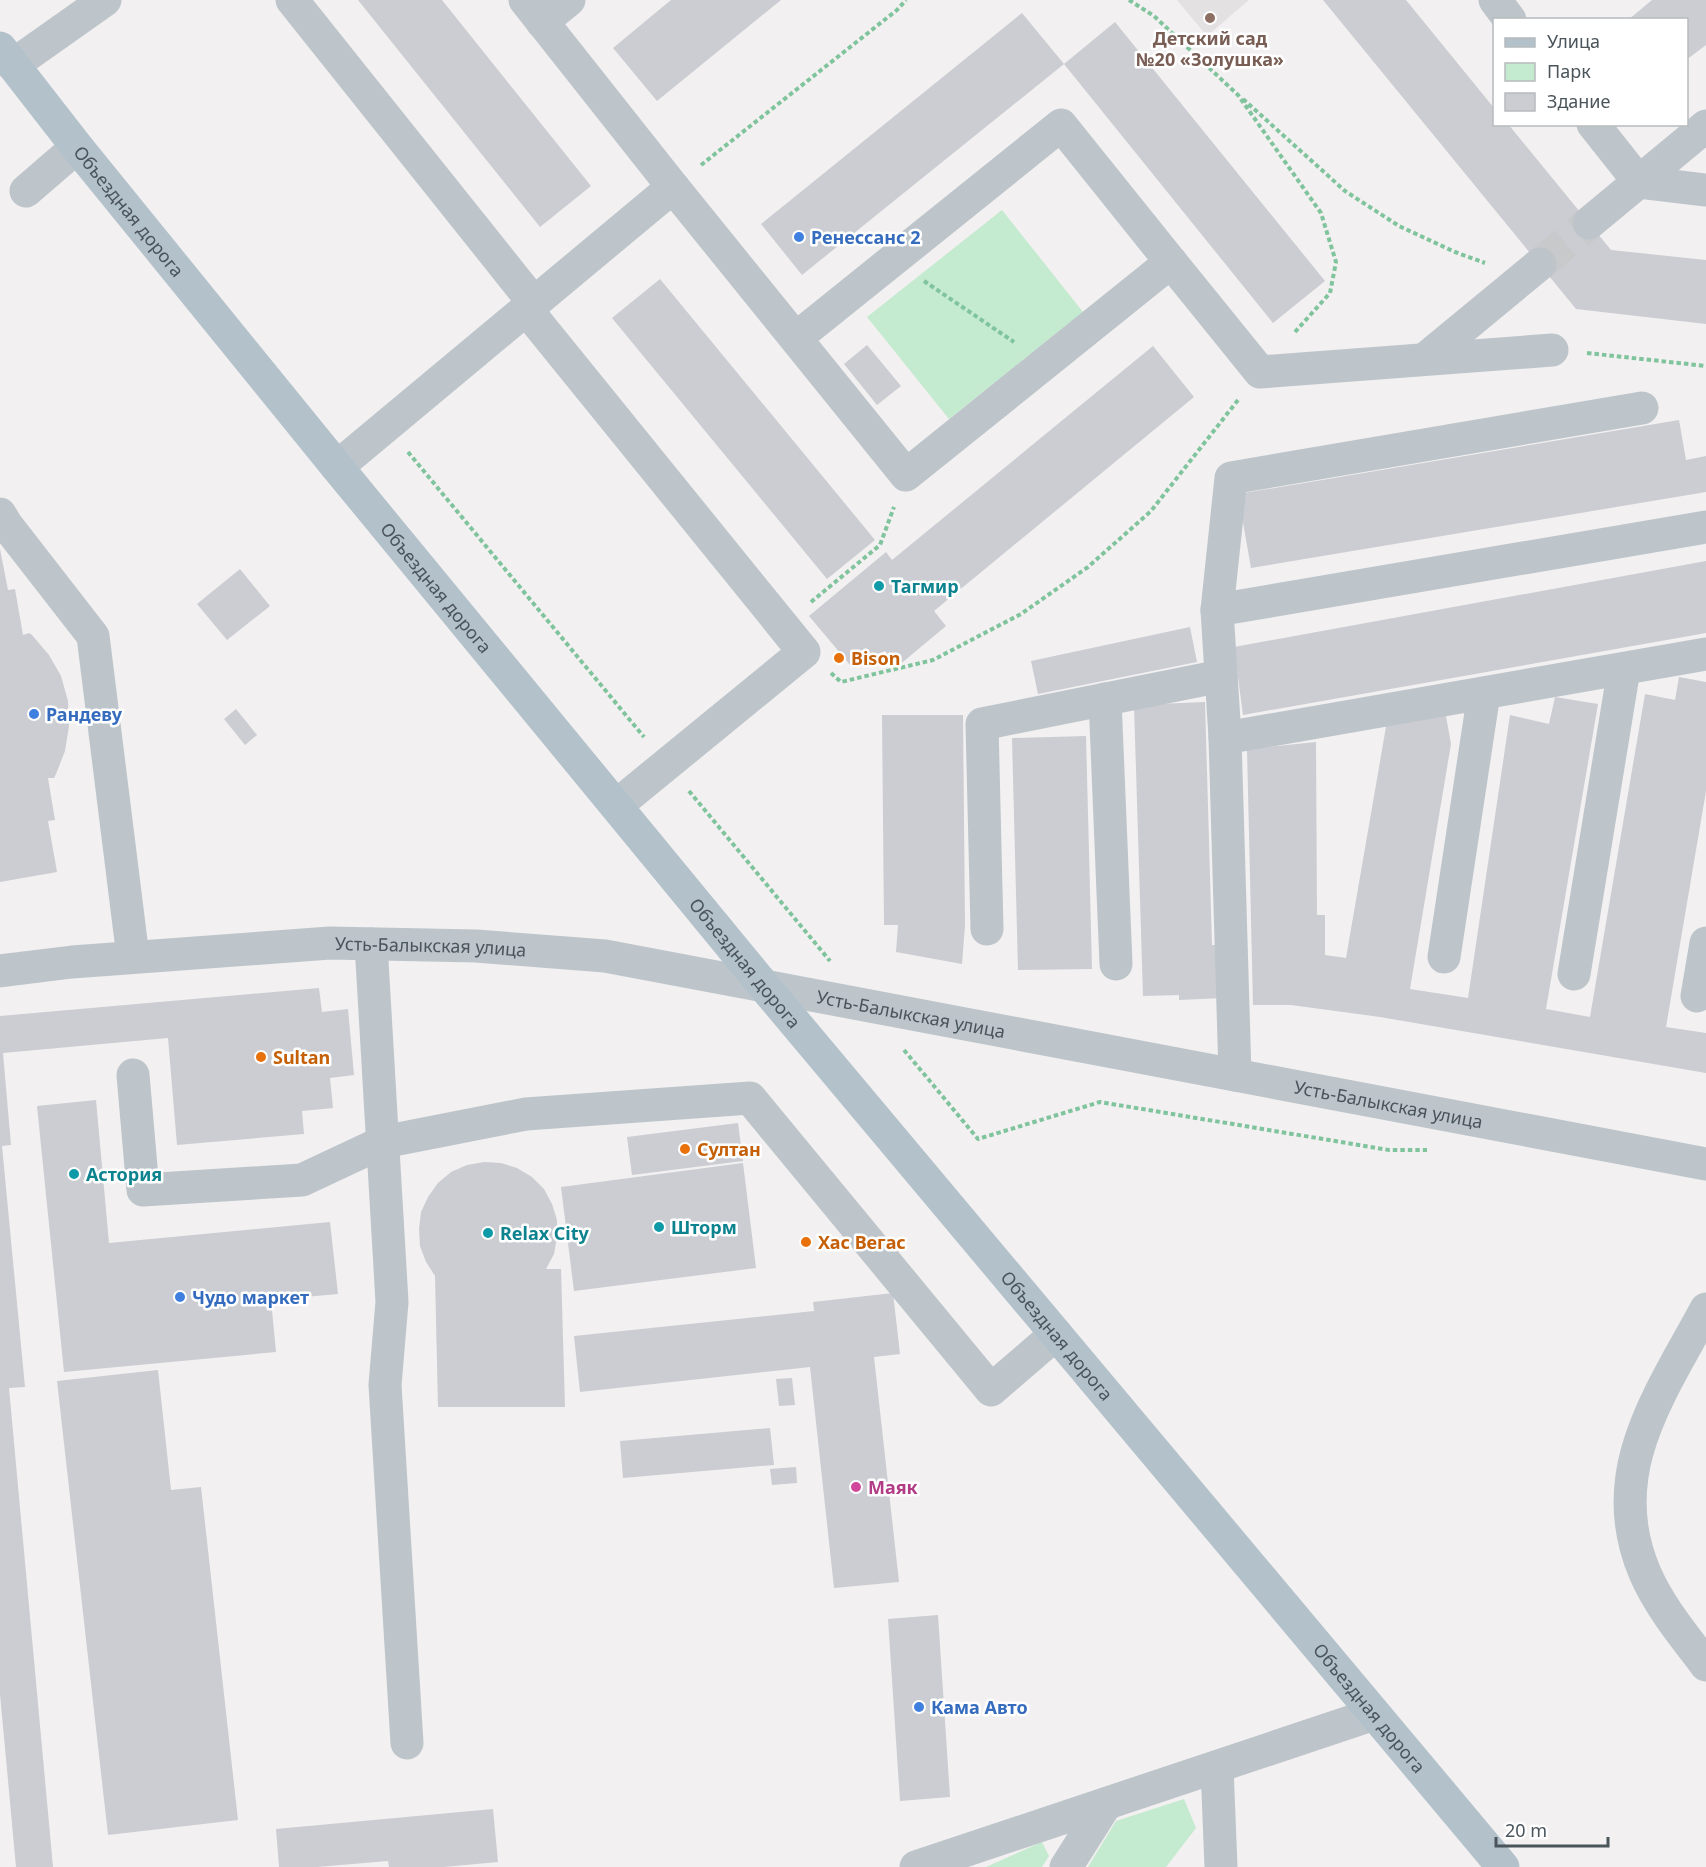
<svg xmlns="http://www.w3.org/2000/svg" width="1706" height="1867" font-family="'Noto Sans',sans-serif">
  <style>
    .education { fill: #e3e1e1 }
    .green { fill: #c4eacf }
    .building { fill: #cbcdd2 }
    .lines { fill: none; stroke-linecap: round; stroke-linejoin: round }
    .minor-tunnel { stroke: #c8c9cb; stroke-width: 33; stroke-dasharray: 33 16; stroke-linecap: butt }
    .path { stroke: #80c49d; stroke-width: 4; stroke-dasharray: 4.5 3; stroke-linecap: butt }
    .minor { stroke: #bdc5cb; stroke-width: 33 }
    .major { stroke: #b3c1cb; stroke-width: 33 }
    .education-dot { fill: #8d6e63; stroke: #fff; stroke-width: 2 }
    .shop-dot { fill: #3f7fe0; stroke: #fff; stroke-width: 2 }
    .culture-dot { fill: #0f9aa8; stroke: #fff; stroke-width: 2 }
    .food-dot { fill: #e8710a; stroke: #fff; stroke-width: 2 }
    .hotel-dot { fill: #d1479c; stroke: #fff; stroke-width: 2 }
    .labels { text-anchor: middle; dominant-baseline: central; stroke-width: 5; stroke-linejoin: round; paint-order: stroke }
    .education-label { font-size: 18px; font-weight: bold; fill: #785e54; stroke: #fff }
    .street-label { font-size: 18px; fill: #4a545b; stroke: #fff }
    .shop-label { font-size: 18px; font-weight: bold; fill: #366cbe; stroke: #fff; text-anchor: start }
    .culture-label { font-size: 18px; font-weight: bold; fill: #0d838f; stroke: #fff; text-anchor: start }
    .food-label { font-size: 18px; font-weight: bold; fill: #c56008; stroke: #fff; text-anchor: start }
    .hotel-label { font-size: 18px; font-weight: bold; fill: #b23c85; stroke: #fff; text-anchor: start }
  </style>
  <rect width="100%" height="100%" fill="#f2f0f0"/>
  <path class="education" d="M1177 0H1249L1207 36Z"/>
  <path class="green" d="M1002 210 1083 312 949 419 867 317Z
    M1184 1799 1196 1828 1166 1867H1088L1116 1821Z
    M1042 1842 1049 1856 1042 1867H986Z"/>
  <path class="building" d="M358 0H442L591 186 540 227Z
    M671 0H781L657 101 613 48Z
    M1323 0H1406L1494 108V124H1508L1611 250 1706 260V324L1576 309Z
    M1652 0H1706V45L1686 60V20H1628Z
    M1022 13 1064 64 802 275 761 224Z
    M1115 22 1325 281 1273 323 1064 64Z
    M660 279 875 540 827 579 612 318Z
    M867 345 901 386 877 405 844 364Z
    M1153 346 1194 397 934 611 946 626 898 666 885 651 851 666 809 616 886 552 892 560Z
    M1679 420 1686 460 1706 456V492L1251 568 1238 494Z
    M0 549 8 590 15 589 23 635 29 633 32 635 49 655 61 676 68 701 69 726 65 751 56 774 54 778H48L55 820 48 821 57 872 0 882Z
    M1706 561V633L1243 715 1234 647Z
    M240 569 270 606 227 640 197 604Z
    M1190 627 1197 662 1038 694 1031 661Z
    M1679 677 1706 682V791L1666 1027 1706 1033V1073L1380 1017 1291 1005H1253L1247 749 1316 742 1317 915H1325V955L1346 958 1387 721 1446 716 1451 744 1410 989 1468 998 1510 715 1549 724 1555 697 1598 704 1546 1009 1590 1017 1645 694 1675 700Z
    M1205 702 1212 945H1222L1223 998 1179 1000V995L1143 996 1134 705Z
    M236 709 257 735 245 745 224 719Z
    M882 715H963L965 925 962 964 896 952 898 925H884Z
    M1086 736 1092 969 1018 970 1012 738Z
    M319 988 322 1012 348 1009 354 1075 330 1078 333 1108 302 1111 304 1134 177 1145 168 1038 3 1053 11 1145 2 1146 25 1387 9 1388 53 1867H16L0 1694V1016Z
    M96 1100 109 1243 330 1222 338 1294 271 1300 276 1352 64 1372 37 1106Z
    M738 1123 743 1161 632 1175 627 1137Z
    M484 1162 501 1163 517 1168 532 1177 544 1189 552 1204 557 1220V1237L554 1254 546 1269H561L565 1407H438L435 1276 426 1262 420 1246 419 1229 421 1212 428 1197 438 1183 451 1172 467 1165Z
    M743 1163 756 1268 574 1291 561 1187Z
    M893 1293 900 1354 874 1357 899 1582 834 1588 810 1367 580 1392 574 1336 814 1311 813 1302Z
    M158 1370 171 1490 201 1487 238 1820 108 1835 57 1381Z
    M792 1378 795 1405 779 1406 776 1379Z
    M770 1428 774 1465 623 1478 620 1441Z
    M796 1467 797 1483 772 1485 770 1469Z
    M938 1615 950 1797 900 1801 888 1619Z
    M493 1809 498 1862 444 1867H389L388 1861 317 1867H279L276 1829Z"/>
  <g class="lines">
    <path class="minor-tunnel" d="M1540 264 1589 223"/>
    <path class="path" d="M1129 0 1154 16 1238 95 1321 213 1336 262 1330 293 1295 332
      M1243 99 1345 191 1399 226 1455 252 1485 263
      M701 165 897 10 906 0
      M924 281 1014 342
      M1587 353 1706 366
      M408 452 644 737
      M811 602 880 545 894 507
      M831 673 841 682 933 660 1021 614 1088 567 1151 511 1238 400
      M689 791 830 961
      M904 1050 978 1139 1100 1102 1389 1150H1427"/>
    <g class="minor">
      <path d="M292 0 534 303"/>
      <path d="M1495 0 1510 20"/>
      <path d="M542 22 569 0"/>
      <path d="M13 65 105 0"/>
      <path d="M1593 124 1639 182 1706 190"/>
      <path d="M673 187 906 475 1171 262 1061 125 796 338"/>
      <path d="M26 191 77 147"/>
      <path d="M1589 223 1706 126"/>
      <path d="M1171 262 1260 372 1552 350"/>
      <path d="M526 309 804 652 617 805"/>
      <path d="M1425 359 1540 264"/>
      <path d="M337 467 673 187 525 0"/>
      <path d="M0 514 6 524 93 636 133 957"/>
      <path d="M1217 610 1231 478 1642 408"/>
      <path d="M1105 699 1116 964"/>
      <path d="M1225 738 1217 610 1706 527"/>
      <path d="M987 929 982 724 1221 676"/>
      <path d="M371 944 392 1302 385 1385 407 1743"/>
      <path d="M1444 957 1484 693"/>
      <path id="s1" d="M0 971 72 962 330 943 476 946 605 956 1706 1164"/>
      <path d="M1574 974 1624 669"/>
      <path d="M1697 996 1706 943"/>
      <path d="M133 1075 143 1190 302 1180 383 1142 526 1114 750 1098 991 1390 1056 1334"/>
      <path d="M1235 1075 1225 738 1706 654"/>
      <path d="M1706 1309C1660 1395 1602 1473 1645 1573 1659 1606 1685 1637 1706 1665"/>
      <path d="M1217 1767 1221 1867"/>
      <path d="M916 1867 1374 1714"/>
      <path d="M1066 1867 1106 1804"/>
    </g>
    <path class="major" id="s2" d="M0 48 77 147 337 467 764 986 1503 1867"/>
  </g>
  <circle class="education-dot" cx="1210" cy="18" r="6"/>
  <g class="shop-dot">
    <circle cx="799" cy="237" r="6"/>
    <circle cx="34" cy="714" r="6"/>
    <circle cx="180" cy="1297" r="6"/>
    <circle cx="919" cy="1707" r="6"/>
  </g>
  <g class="culture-dot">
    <circle cx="879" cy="586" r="6"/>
    <circle cx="74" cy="1174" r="6"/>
    <circle cx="659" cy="1227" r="6"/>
    <circle cx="488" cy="1233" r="6"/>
  </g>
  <g class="food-dot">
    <circle cx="839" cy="658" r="6"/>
    <circle cx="261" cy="1057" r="6"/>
    <circle cx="685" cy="1149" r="6"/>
    <circle cx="806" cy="1242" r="6"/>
  </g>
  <circle class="hotel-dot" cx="856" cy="1487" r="6"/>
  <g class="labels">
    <g class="education-label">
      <text x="1210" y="38">Детский сад<tspan x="1210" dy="21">№20 «Золушка»</tspan></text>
    </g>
    <g class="street-label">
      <text stroke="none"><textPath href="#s2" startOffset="208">Объездная дорога</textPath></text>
      <text stroke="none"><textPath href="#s2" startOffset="694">Объездная дорога</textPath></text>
      <text stroke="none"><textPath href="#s1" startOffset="432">Усть-Балыкская улица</textPath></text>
      <text stroke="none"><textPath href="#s2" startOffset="1180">Объездная дорога</textPath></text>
      <text stroke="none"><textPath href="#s1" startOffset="918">Усть-Балыкская улица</textPath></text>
      <text stroke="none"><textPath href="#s1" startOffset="1404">Усть-Балыкская улица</textPath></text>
      <text stroke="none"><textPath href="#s2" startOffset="1666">Объездная дорога</textPath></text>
      <text stroke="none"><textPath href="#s2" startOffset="2152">Объездная дорога</textPath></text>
    </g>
    <g class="shop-label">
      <text x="811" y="237">Ренессанс 2</text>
      <text x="46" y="714">Рандеву</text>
      <text x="192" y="1297">Чудо маркет</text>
      <text x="931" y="1707">Кама Авто</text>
    </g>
    <g class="culture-label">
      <text x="891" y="586">Тагмир</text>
      <text x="86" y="1174">Астория</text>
      <text x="671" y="1227">Шторм</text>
      <text x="500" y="1233">Relax City</text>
    </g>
    <g class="food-label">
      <text x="851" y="658">Bison</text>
      <text x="273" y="1057">Sultan</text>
      <text x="697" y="1149">Султан</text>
      <text x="818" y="1242">Хас Вегас</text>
    </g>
    <g class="hotel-label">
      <text x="868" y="1487">Маяк</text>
    </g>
  </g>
  <rect x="1493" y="18" width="195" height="108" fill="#ffffff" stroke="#b7bbbd" stroke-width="1.5"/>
  <rect x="1505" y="38" width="30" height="9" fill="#b3c1cb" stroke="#b7bbbd" stroke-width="1.5"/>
  <text x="1547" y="48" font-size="18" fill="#4a545b">Улица</text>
  <rect x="1505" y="63" width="30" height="18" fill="#c4eacf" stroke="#b7bbbd" stroke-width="1.5"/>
  <text x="1547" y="78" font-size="18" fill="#4a545b">Парк</text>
  <rect x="1505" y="93" width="30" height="18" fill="#cbcdd2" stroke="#b7bbbd" stroke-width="1.5"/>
  <text x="1547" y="108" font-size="18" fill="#4a545b">Здание</text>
  <path d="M1496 1837v9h112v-9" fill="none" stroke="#4a545b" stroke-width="3"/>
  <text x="1505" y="1837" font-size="18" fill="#4a545b" stroke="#ffffff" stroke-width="4.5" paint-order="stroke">20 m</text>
</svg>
